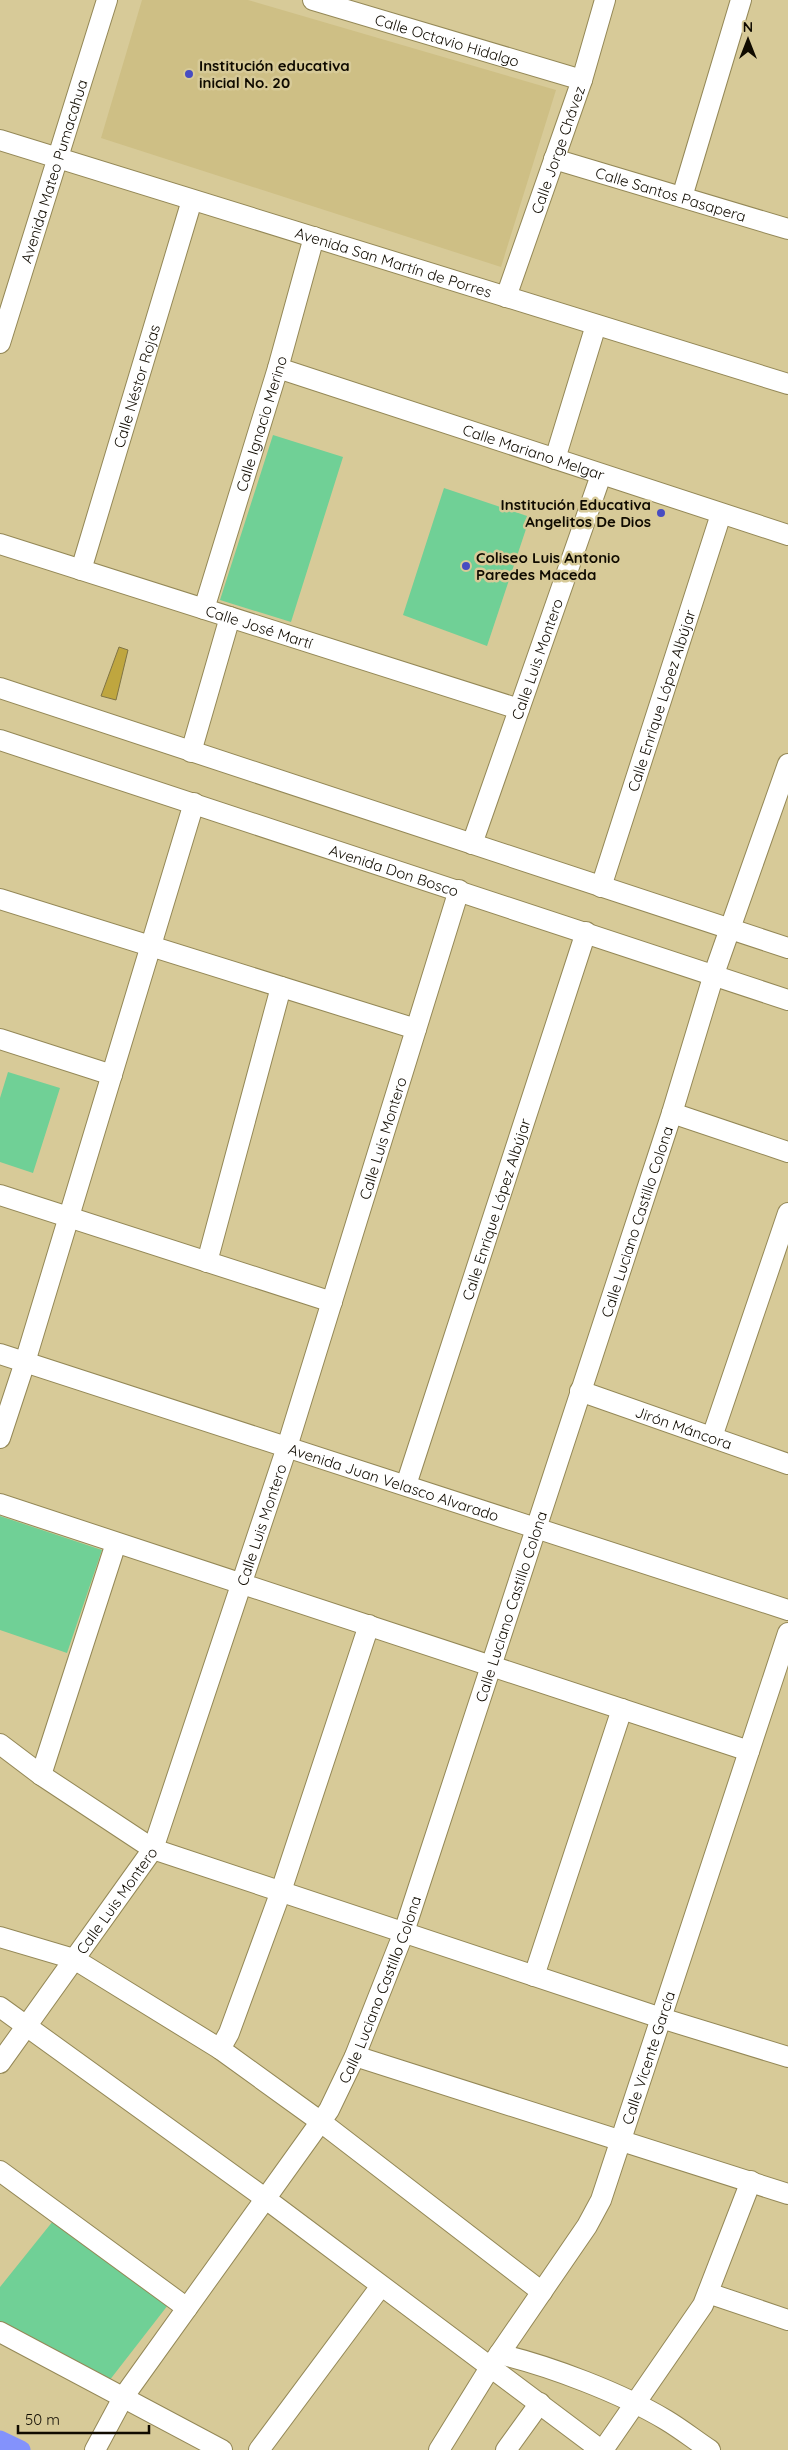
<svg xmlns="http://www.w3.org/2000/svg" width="788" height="2450" font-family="Quicksand,sans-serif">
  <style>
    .built { fill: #cebf85 }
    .green { fill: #70d096 }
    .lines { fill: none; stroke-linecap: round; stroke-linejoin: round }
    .canal { stroke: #8392fc; stroke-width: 19 }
    .building { fill: #bfa63f; stroke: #807444 }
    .minor-casing { stroke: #948857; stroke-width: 22 }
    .minor { stroke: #fff; stroke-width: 20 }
    .poi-dot { fill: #474cc2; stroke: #d7ca98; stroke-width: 2 }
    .labels { text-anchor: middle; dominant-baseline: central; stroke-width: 5; stroke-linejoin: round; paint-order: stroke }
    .street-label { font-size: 15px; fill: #100b00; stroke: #d7ca98 }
    .poi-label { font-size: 15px; font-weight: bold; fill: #100b00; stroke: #d7ca98; text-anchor: start }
  </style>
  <rect width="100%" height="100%" fill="#d7ca98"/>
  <path class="built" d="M142 0H248L556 90 501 267 101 138Z"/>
  <path class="green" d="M273 435 343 457 291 622 220 600Z
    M444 488 530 517 487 646 403 615Z
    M8 1072 60 1088 33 1173 0 1162V1098Z
    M0 1516 102 1550 67 1653 0 1630Z
    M53 2221 168 2305 109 2381 0 2322V2287Z"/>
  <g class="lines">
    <path class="canal" d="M0 2440 21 2450"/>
  </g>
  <path class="building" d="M119 647 128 650 116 700 101 696Z"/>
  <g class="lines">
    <defs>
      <g id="minor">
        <path id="s1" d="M313 0 582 80"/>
        <path id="s2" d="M0 140 788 384"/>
        <path id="s3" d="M554 159 788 229"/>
        <path d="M682 197 741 0"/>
        <path id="s4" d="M506 297 582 80 605 0"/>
        <path id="s5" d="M0 343 107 0"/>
        <path id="s6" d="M278 368 788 535"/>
        <path d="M555 459 596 325"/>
        <path id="s7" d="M0 544 519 709"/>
        <path id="s8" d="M81 570 192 200"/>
        <path id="s9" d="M204 609 278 368 314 237"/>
        <path d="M0 688 788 948"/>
        <path id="s10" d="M0 740 788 1000"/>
        <path d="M191 752 230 617"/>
        <path id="s11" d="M472 844 601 475"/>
        <path id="s12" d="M601 887 721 514"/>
        <path d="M0 899 416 1029"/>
        <path d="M0 1039 112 1075"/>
        <path d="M672 1113 788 1152"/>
        <path d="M0 1195 332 1302"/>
        <path d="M207 1262 281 987"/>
        <path id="s13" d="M0 1354 788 1610"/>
        <path id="s14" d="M580 1391 788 1464"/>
        <path d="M712 1437 788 1213"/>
        <path d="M0 1438 25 1362 194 803"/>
        <path id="s15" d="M406 1485 586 932"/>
        <path d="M0 1504 749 1751"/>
        <path d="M0 1744 41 1775 153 1849 661 2018 788 2057"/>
        <path d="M41 1775 116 1543"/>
        <path d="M0 1937 74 1959 220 2049 321 2122 542 2292"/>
        <path d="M534 1976 622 1709"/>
        <path d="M0 2007 266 2199 601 2450"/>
        <path d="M220 2049 229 2033 281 1891 369 1625"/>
        <path d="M355 2056 788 2194"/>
        <path id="s16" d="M0 2063 153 1849 287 1447 459 890"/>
        <path d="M0 2171 187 2308"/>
        <path d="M708 2293 788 2320"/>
        <path d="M0 2332 222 2450"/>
        <path d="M499 2354C550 2366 621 2393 666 2420 681 2429 695 2440 710 2450"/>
        <path id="s17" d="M95 2450 124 2396 329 2110 355 2056 404 1932 672 1113 714 974 788 764"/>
        <path d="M259 2450 381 2286"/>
        <path id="s18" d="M439 2450 491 2366 587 2226 601 2200 788 1633"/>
        <path d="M506 2450 540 2403"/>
        <path d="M603 2450 703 2305 751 2181"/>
      </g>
    </defs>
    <use href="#minor" class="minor-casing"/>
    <use href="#minor" class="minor"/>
  </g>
  <g class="poi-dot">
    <circle cx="189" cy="74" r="5"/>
    <circle cx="661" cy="513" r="5"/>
    <circle cx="466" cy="566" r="5"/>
  </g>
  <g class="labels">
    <g class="street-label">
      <text stroke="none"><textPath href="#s1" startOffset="140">Calle Octavio Hidalgo</textPath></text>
      <text stroke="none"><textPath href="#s4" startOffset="156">Calle Jorge Chávez</textPath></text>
      <text stroke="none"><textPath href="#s5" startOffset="180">Avenida Mateo Pumacahua</textPath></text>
      <text stroke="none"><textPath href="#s3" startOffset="122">Calle Santos Pasapera</textPath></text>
      <text stroke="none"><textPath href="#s2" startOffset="412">Avenida San Martín de Porres</textPath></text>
      <text stroke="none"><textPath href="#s8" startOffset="192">Calle Néstor Rojas</textPath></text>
      <text stroke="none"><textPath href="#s9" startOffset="194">Calle Ignacio Merino</textPath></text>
      <text stroke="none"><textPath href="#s6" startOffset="269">Calle Mariano Melgar</textPath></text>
      <text stroke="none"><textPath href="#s7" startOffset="272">Calle José Martí</textPath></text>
      <text stroke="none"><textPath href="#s11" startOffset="196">Calle Luis Montero</textPath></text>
      <text stroke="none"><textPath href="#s12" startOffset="196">Calle Enrique López Albújar</textPath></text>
      <text stroke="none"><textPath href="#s10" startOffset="415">Avenida Don Bosco</textPath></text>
      <text stroke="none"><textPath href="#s16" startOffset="1010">Calle Luis Montero</textPath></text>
      <text stroke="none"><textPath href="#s15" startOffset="290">Calle Enrique López Albújar</textPath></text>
      <text stroke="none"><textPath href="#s17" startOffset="1354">Calle Luciano Castillo Colona</textPath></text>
      <text stroke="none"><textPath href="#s14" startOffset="110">Jirón Máncora</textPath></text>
      <text stroke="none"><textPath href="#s13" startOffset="414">Avenida Juan Velasco Alvarado</textPath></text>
      <text stroke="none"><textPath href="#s16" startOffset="605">Calle Luis Montero</textPath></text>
      <text stroke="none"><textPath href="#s17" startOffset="949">Calle Luciano Castillo Colona</textPath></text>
      <text stroke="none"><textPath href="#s16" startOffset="200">Calle Luis Montero</textPath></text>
      <text stroke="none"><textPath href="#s17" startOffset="544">Calle Luciano Castillo Colona</textPath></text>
      <text stroke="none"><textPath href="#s18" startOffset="448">Calle Vicente García</textPath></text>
    </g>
    <g class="poi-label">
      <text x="199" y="65">Institución educativa<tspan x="199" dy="17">inicial No. 20</tspan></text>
      <text x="651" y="504" text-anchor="end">Institución Educativa<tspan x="651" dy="17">Angelitos De Dios</tspan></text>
      <text x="476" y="557">Coliseo Luis Antonio<tspan x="476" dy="17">Paredes Maceda</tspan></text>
    </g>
  </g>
  <g transform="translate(748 40)" stroke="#d7ca98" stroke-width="4" paint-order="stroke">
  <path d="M0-4L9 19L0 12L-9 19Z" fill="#100b00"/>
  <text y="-8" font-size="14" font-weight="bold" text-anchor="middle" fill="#100b00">N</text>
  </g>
  <path d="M18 2425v8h131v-8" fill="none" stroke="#100b00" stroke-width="2.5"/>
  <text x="25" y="2425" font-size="15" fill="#100b00" stroke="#d7ca98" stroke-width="4" paint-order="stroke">50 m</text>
</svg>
